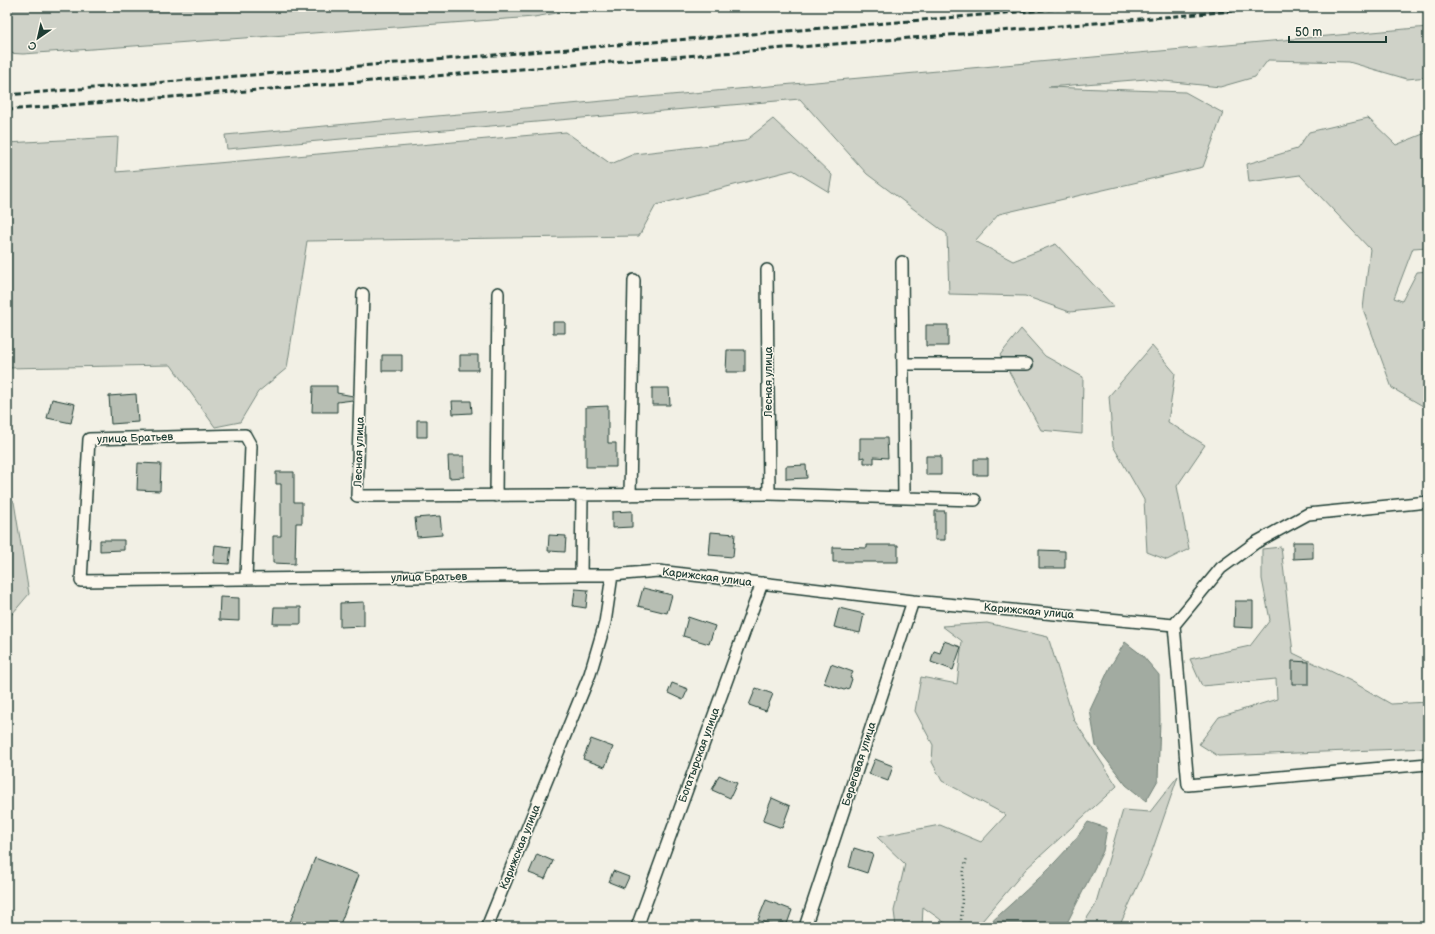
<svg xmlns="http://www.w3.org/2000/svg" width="1435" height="934" font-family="'Balsamiq Sans',sans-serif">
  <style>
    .green { fill: #cfd2c8; stroke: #77887e }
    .water { fill: #a2aba1; stroke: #6e7f75 }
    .building { fill: #b7beb3; stroke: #1f3d34 }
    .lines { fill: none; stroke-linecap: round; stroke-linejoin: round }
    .minor-casing { stroke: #1f3d34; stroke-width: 14 }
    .path { stroke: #1f3d34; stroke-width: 2.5; stroke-dasharray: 1 3; stroke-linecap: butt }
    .minor { stroke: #fbf7ec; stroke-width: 11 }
    .rail { stroke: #1f3d34; stroke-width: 3; stroke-dasharray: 6 3; stroke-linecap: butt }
    .labels { text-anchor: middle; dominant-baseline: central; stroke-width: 3; stroke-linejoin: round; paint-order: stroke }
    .street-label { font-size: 11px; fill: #1f3d34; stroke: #fbf7ec }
  </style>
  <rect width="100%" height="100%" fill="#f2f0e5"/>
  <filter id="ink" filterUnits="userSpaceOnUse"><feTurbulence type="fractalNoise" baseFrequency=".025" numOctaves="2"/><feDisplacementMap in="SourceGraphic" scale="8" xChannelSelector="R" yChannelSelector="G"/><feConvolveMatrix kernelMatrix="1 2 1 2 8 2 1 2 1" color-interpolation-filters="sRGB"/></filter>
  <g filter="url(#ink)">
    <path class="green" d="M7 7H591L534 17 23 54 7 53Z
      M1428 27V77L1407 79 1349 62 1268 60 1255 77 1220 87 1146 79 1048 87 1185 92 1223 113 1203 167 999 214 975 241 1013 261 1056 244 1114 307 1070 312 1025 296 949 294 947 234 867 174 800 99 227 149 225 135Z
      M1368 118 1396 145 1428 132V247L1413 248 1394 298 1402 301 1417 272 1428 271V409L1392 388 1363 309 1370 249 1300 175 1249 182 1247 164 1297 149 1309 132Z
      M773 119 832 175 829 192 793 170 656 205 639 236 307 241 287 368 258 392 240 422 215 427 171 365 7 368V143L118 137 116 172 566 132 611 164 634 154 745 141Z
      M1021 329 1045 356 1083 377 1082 434 1041 430 1000 355Z
      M1152 346 1175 373 1168 422 1205 445 1177 486 1189 549 1167 560 1147 552 1144 500 1113 446 1109 396Z
      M7 498 14 502 29 594 7 620Z
      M1281 547 1293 653 1351 681 1391 704 1428 702V748L1218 756 1199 744 1219 717 1277 699 1276 679 1202 686 1190 659 1250 646 1270 620 1262 579V549Z
      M987 623 1048 637 1074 720 1117 786 1026 869 977 927H951L923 907 922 927H896L894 911 905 864 877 837 940 825 981 842 1006 815 942 781 932 762 933 745 915 711 921 677 957 684 962 641 942 626Z
      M1178 776 1148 863 1119 927H1081L1095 906 1123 810 1150 812Z"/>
    <path class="water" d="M1125 642 1142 655 1159 675 1160 720 1158 780 1146 801 1126 785 1096 746 1090 710 1110 667Z
      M1088 822 1107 828 1103 851 1065 927H986C1021 894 1061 862 1088 822Z"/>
    <path class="building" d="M553 322H565V333H553Z
      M926 325H948V346H926Z
      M727 350H745V372H726Z
      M382 355H402V371H382Z
      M460 355H478V370H460Z
      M313 386H337V393L353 396V400L337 402V412H312Z
      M652 388H669L670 405H652Z
      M136 394 138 422 111 424 109 396Z
      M52 399 75 404 71 423 47 418Z
      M452 401H471L472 413 453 414Z
      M608 406V443H616V467H586V407Z
      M417 420H427V437H417Z
      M860 438H887L888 458 874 457V463H864V457L860 458Z
      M448 456H464V477L449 478Z
      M926 456H941V475H926Z
      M974 459H988V475H974Z
      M138 463 161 464 160 491 137 490Z
      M806 465 807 478 786 479V466Z
      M276 472H294V502H302V523H296L295 564 273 563V536H281V484H276Z
      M632 511V527L612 528V512Z
      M935 511H945V540H935Z
      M440 516 442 535 417 537 415 518Z
      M711 532 735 534 733 557 709 555Z
      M549 535 566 536 565 552 548 551Z
      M100 540H124V550L100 551Z
      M1293 542H1313V558L1293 559Z
      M215 545 231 547 229 564 213 563Z
      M867 545H898V562H833V547L867 548Z
      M1039 550 1065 551V568H1039Z
      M643 588 672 595 667 613 638 606Z
      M575 589 588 590 586 608 573 606Z
      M220 597 239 598V621L219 620Z
      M1235 601H1253V628L1234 627Z
      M364 602V626L340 627V603Z
      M274 607H301V624H273Z
      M839 608 864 614 860 633 834 627Z
      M688 617 715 626 709 644 683 636Z
      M944 641 961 647 953 670 931 662 934 651 940 653Z
      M1292 661 1309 662V684H1292Z
      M831 664 853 672 850 678 852 679 849 688 844 690 824 683Z
      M672 683 688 689 683 700 668 693Z
      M756 688 773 694 766 711 749 705Z
      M591 739 613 747 605 767 583 759Z
      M875 759 893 766 888 781 869 774Z
      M719 775 737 783 730 798 712 790Z
      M772 798 790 806 782 828 763 821Z
      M854 848 873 854 867 873 849 867Z
      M537 854 553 861 545 879 529 873Z
      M315 858 359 875 339 927H288Z
      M613 871 629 877 624 888 609 882Z
      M766 900 792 910 787 924 781 922 779 927H776L758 920Z"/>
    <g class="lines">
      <defs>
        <path id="minor" d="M902 262 904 498
          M767 270 769 494
          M363 294 357 496 769 494 975 500
          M903 364H1027
          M630 495 634 280
          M496 496 498 293
          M1428 502 1308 514 1255 543 1221 568 1174 625 1188 785 1428 764
          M581 575 582 495
          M246 579 251 446 245 435 89 439 81 581 581 575H612
          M487 927 590 674 605 623 612 575 658 571 913 601 1174 625
          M637 927 762 583
          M805 927 913 601"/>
      </defs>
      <use href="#minor" class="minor-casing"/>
      <path class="path" d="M958 927 961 922 963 874 967 858"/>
      <use href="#minor" class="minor"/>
      <path class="rail" d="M7 95 1080 7
        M7 110 1037 28 1279 7"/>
    </g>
  </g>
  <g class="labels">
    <g class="street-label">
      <text transform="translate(768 382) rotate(-90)">Лесная улица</text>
      <text transform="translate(135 438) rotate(-2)">улица Братьев</text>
      <text transform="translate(359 452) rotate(-88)">Лесная улица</text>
      <text transform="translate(429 577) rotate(-1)">улица Братьев</text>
      <text transform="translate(707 577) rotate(7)">Карижская улица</text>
      <text transform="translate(1029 611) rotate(5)">Карижская улица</text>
      <text transform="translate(699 755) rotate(-70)">Богатырская улица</text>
      <text transform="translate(859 764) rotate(-72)">Береговая улица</text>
      <text transform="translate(520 847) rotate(-68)">Карижская улица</text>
    </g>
  </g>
  <rect width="1435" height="934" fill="none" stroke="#fbf7ec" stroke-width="24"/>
  <rect x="12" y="12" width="1411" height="910" fill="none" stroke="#1f3d34" stroke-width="1.5" filter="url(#ink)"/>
  <g transform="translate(38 38) rotate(214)" stroke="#fbf7ec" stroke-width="3" paint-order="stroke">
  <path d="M0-3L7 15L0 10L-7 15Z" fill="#1f3d34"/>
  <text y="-6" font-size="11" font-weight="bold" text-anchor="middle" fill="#1f3d34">С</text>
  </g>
  <path d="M1289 36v6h97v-6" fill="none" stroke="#1f3d34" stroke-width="2"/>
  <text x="1295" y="36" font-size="12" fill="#1f3d34" stroke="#fbf7ec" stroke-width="3" paint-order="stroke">50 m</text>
</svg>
